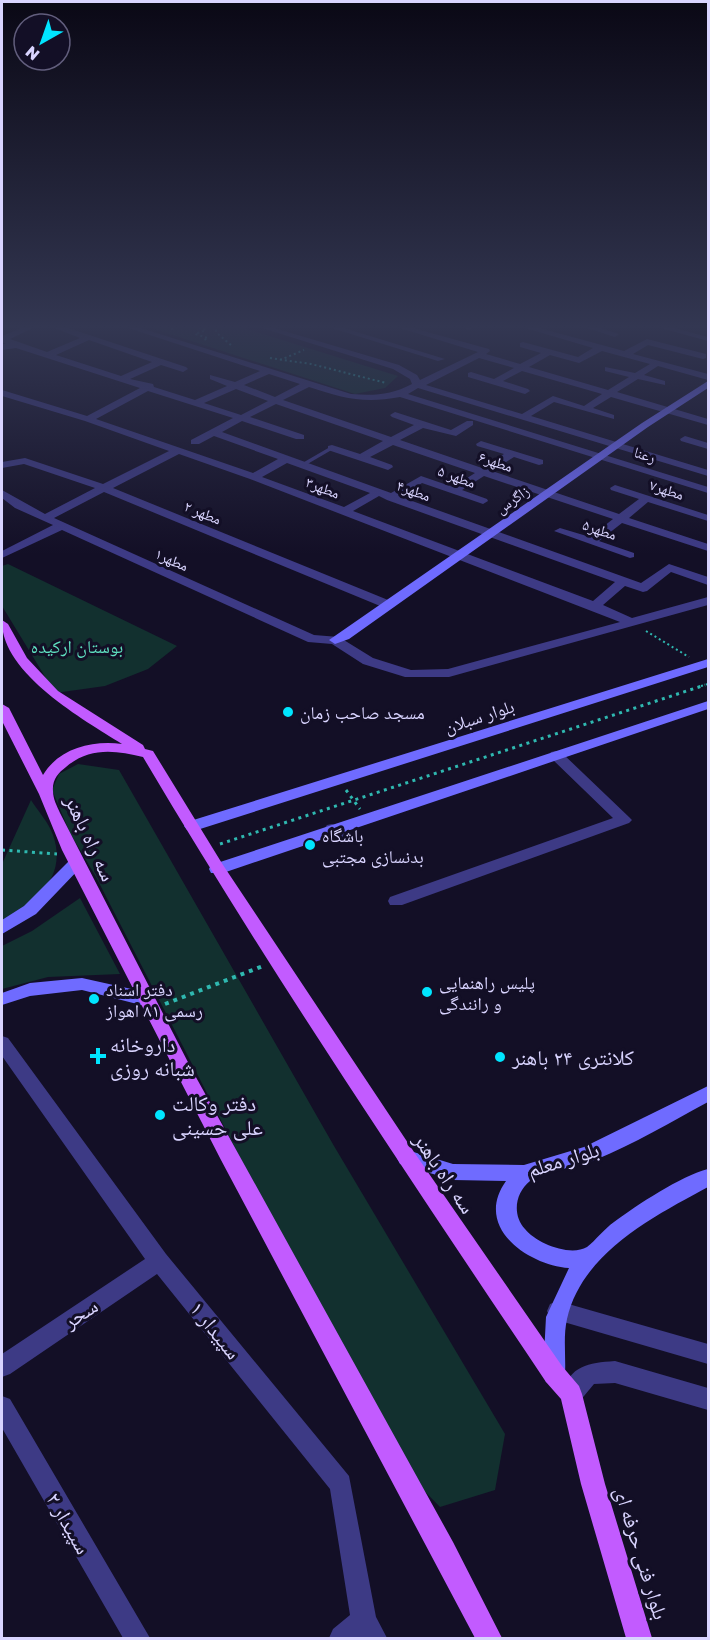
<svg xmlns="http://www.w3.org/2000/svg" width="710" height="1640" font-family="'Golos Text','Noto Naskh Arabic',sans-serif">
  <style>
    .green { fill: #12302f }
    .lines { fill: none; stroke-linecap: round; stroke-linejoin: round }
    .path-far2 { stroke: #2fb8b0; stroke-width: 2; stroke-dasharray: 2 3; stroke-linecap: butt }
    .path-far1 { stroke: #2fb8b0; stroke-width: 3; stroke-dasharray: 3 4.5; stroke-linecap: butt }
    .path { stroke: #2fb8b0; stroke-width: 4; stroke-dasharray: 4 5; stroke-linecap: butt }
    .lane { fill: #3d3a85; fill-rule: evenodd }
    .street { fill: #3d3a85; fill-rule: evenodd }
    .secondary { fill: #6f6bff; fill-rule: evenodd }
    .primary { fill: #c25bff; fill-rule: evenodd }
    .poi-dot { fill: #00e5ff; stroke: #130f26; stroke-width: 2 }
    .labels { text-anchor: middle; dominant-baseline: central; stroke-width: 6; stroke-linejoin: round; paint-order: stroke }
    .far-street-label { font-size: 15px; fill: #d9d4ff; stroke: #130f26 }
    .park-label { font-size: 18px; fill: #5fe0c0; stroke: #130f26 }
    .poi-label { font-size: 18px; fill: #d9d4ff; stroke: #130f26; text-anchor: start }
    .street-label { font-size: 18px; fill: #d9d4ff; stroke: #130f26 }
    .near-street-label { font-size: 21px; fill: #d9d4ff; stroke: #130f26 }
    .near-poi-label { font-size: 21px; fill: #d9d4ff; stroke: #130f26; text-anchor: start }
  </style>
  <rect width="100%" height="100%" fill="#130f26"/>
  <path class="green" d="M142 325H234L398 376 385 388 355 394Z
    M8 564 177 646 148 669 105 686 55 693 2 606V566Z
    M78 764 119 770 334 1146 505 1434 495 1490 440 1507 397 1463 96 877 70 833 52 790 59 774Z
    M31 800C38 811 49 823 53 835 68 878 35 902 2 920V864Z
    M80 898 120 974 48 977 2 989V946L32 931Z"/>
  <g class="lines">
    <path class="path-far2" d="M189 325 206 330 195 334 208 338 204 340
      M214 325 217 333 232 346
      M171 329 183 325
      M270 358 311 364 386 383
      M280 360 304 350
      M646 631 689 657
      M701 686 708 684"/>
    <path class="path-far1" d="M346 790 360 809
      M220 844 705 685
      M2 850 57 854"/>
    <path class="path" d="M165 1004 263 966"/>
    <path class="lane" d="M330 447 335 448 304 466 299 465Z"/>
    <path class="street" d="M29 325H39L10 339 47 352 80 338 47 325H59L186 367 188 369 183 372 161 365 130 379 153 384 154 387 195 400 227 386 210 379V375L235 382 260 371 119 325H131L351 394C374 396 391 395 412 384L410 379 393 369 252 325H264L399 365 417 375 420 380 478 352 390 325H402L489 349 490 351 486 354 520 364 541 353 520 347V343L523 342 578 357 593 348 515 325H528L624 351 647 339 706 354V358L703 359 648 345 633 354 708 374V380L658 366 644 375 665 381V385L638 379 617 392 708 419V425L611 397 593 408 614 415V419L554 402 531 416 708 470V476L418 388 408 394 708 487V493L400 397C363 404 343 398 309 387L283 400 391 437 414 425 392 417 390 415 395 412 451 430 467 421H473V425L456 436 423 428 400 440 482 468 504 454 477 446 476 444 481 441 543 460V464L539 465 514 457 492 471 619 514 639 499 611 490 610 488 615 485 708 515V521L648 502 629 518 708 544V551L622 523 599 541 634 553V557L630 558 554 531 560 528 590 537 613 519 484 476 462 490 487 499 488 501 483 504 422 483 401 497 641 583 669 564 708 577V585L671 572 647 591 643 592 625 586 603 605 632 618 708 597V605L449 677H405L363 664 332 644 308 642 62 530 2 558V551L53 525 15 508 2 498V490L45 514 95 488 24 464 2 468V462L25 458 103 484 169 451 85 421 2 396V390L87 416 140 388 16 348 2 350V344H6L2 342V336ZM89 340 152 362 121 376 56 355ZM602 351 650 364 635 373 605 367V371L629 377 608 390 529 367 550 355 579 363ZM479 358 514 368 494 379 471 372 468 373V377L525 394 530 391 528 389 503 381 522 371 602 394 584 406 553 396 522 414 426 385ZM269 374 300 384 275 397 244 385ZM236 389 268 401 241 415 204 403ZM148 391 233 418 191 440V444H199L214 436 278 459 253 473 96 419ZM276 404 383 441 360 454 332 445 328 446V450L388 470 393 467 392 465 370 457 393 445 475 473 453 487 421 476 391 493 222 432 242 421 296 439H304V435L250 417ZM179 454 250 479 620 622 448 669 411 670 373 658 339 637 314 635 54 518 104 492 385 608H393V602L113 488ZM287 463 370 493 344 507 262 477ZM379 496 387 500 615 582 593 601 353 511Z
      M322 325H334L445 359 438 361Z
      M458 325H470L473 327 469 330Z
      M578 325H591L619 334 615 337Z
      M650 325H663L708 337V341Z
      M685 436 708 443V449L681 441 680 439Z
      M556 751 561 752 629 817 632 820 629 823 402 905H390L388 901 390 897 613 818 551 758 549 755 551 752Z
      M332 824C340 826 344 833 349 840L346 844H336L324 829 327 825Z
      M2 1036 8 1038 166 1254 349 1476 376 1617 387 1638H329L333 1629 350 1615 330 1489 157 1274 10 1374 2 1377V1354L145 1259 2 1056Z
      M558 1301 708 1344V1364L550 1318 547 1311 550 1304Z
      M615 1361 708 1388V1410L615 1383 594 1384 579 1402 571 1405 563 1402 560 1394C572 1365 587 1363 615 1361Z
      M2 1396 10 1399 150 1638H123L2 1428Z"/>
    <path class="secondary" d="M708 381V388L648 427 349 639 335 644 329 640 642 423Z
      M708 659V667L197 830H187L184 826 187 822Z
      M708 701V709L223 873H211L209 869 211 865Z
      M77 857 85 862 82 866 36 914 2 934V920L24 906 72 858Z
      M82 978 145 992 151 994 154 999 151 1004 145 1006 82 990 30 996 2 1005V993L30 983Z
      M708 1086V1102C671 1122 634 1144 595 1160 580 1166 540 1172 530 1181 515 1193 512 1215 525 1229 536 1243 570 1257 587 1247 596 1240 604 1229 614 1222 637 1205 681 1176 708 1169V1187C655 1216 582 1252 567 1319 563 1337 566 1356 565 1374L562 1382 554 1385 546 1382 543 1374 546 1317 569 1268C528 1265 473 1227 506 1181L453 1180 400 1164 397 1158 400 1152 407 1150 453 1164 524 1165 584 1147Z"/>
    <path class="primary" d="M2 620 8 624 27 658 58 691 143 745 145 749 153 751 223 865 414 1152 562 1366 579 1386 582 1394 605 1484 652 1638H626L581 1484 561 1399 546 1382C408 1176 269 970 143 757 115 750 89 747 66 767 58 773 52 780 53 791 53 799 57 806 60 813L192 1070 453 1542 502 1638H475L221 1160 62 850 39 794 2 721V704L9 708 43 775C59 748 93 740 122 744 84 720 0 673 2 620Z"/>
  </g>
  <linearGradient id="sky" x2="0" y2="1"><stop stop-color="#0a0815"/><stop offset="0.59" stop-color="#333752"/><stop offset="1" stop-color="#333752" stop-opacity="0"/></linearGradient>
  <rect width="710" height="554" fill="url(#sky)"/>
  <g class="poi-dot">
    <circle cx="288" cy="712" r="6"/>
    <circle cx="310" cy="845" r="6"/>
    <circle cx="427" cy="992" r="6"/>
    <circle cx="94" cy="999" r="6"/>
    <path d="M95 1047h6v6h6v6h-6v6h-6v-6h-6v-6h6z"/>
    <circle cx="500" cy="1057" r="6"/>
    <circle cx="160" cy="1115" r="6"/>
  </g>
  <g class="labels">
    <g class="far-street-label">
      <text transform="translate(645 454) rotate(18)">رعنا</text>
      <text transform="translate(496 461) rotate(19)">مطهر۶</text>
      <text transform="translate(457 476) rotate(20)">مطهر ۵</text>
      <text transform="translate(323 487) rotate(21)">مطهر۳</text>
      <text transform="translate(667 489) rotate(18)">مطهر۷</text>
      <text transform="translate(414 490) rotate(20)">مطهر۴</text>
      <text transform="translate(512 499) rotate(-35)">زاگرس</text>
      <text transform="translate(203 512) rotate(22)">مطهر ۲</text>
      <text transform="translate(600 529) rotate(19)">مطهر۵</text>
      <text transform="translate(172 559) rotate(24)">مطهر۱</text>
    </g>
    <g class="park-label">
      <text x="77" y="646">بوستان ارکیده</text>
    </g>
    <g class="poi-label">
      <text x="300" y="712">مسجد صاحب زمان</text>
      <text x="322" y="835">باشگاه<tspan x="322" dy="21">بدنسازی مجتبی</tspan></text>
      <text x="439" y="982">پلیس راهنمایی<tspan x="439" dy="21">و رانندگی</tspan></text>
      <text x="106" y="989">دفتر اسناد<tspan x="106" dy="21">رسمی ۸۱ اهواز</tspan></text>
    </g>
    <g class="street-label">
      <text transform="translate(479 716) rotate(-18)">بلوار سبلان</text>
    </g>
    <g class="near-street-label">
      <text transform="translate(91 838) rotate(65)">سه راه باهنر</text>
      <text transform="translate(563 1159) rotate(-17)">بلوار معلم</text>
      <text transform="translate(445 1173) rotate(56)">سه راه باهنر</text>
      <text transform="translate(80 1313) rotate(-33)">سحر</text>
      <text transform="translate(216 1330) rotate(51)">سپیدار ۱</text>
      <text transform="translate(69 1523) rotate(60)">سپیدار ۲</text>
      <text transform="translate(642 1553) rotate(73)">بلوار فنی حرفه ای</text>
    </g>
    <g class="near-poi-label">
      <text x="110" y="1044">داروخانه<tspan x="110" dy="24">شبانه روزی</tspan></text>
      <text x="512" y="1057">کلانتری ۲۴ باهنر</text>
      <text x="172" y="1103">دفتر وکالت<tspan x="172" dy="24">علی حسینی</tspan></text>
    </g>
  </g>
  <rect width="710" height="1640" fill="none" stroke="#d9d4ff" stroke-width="6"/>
  <g transform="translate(42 42) rotate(220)"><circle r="28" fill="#130f26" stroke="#625e7d" stroke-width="1.5"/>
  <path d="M0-4.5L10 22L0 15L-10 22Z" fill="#00e5ff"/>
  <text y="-9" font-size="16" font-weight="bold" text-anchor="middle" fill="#d9d4ff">N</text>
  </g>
</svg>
